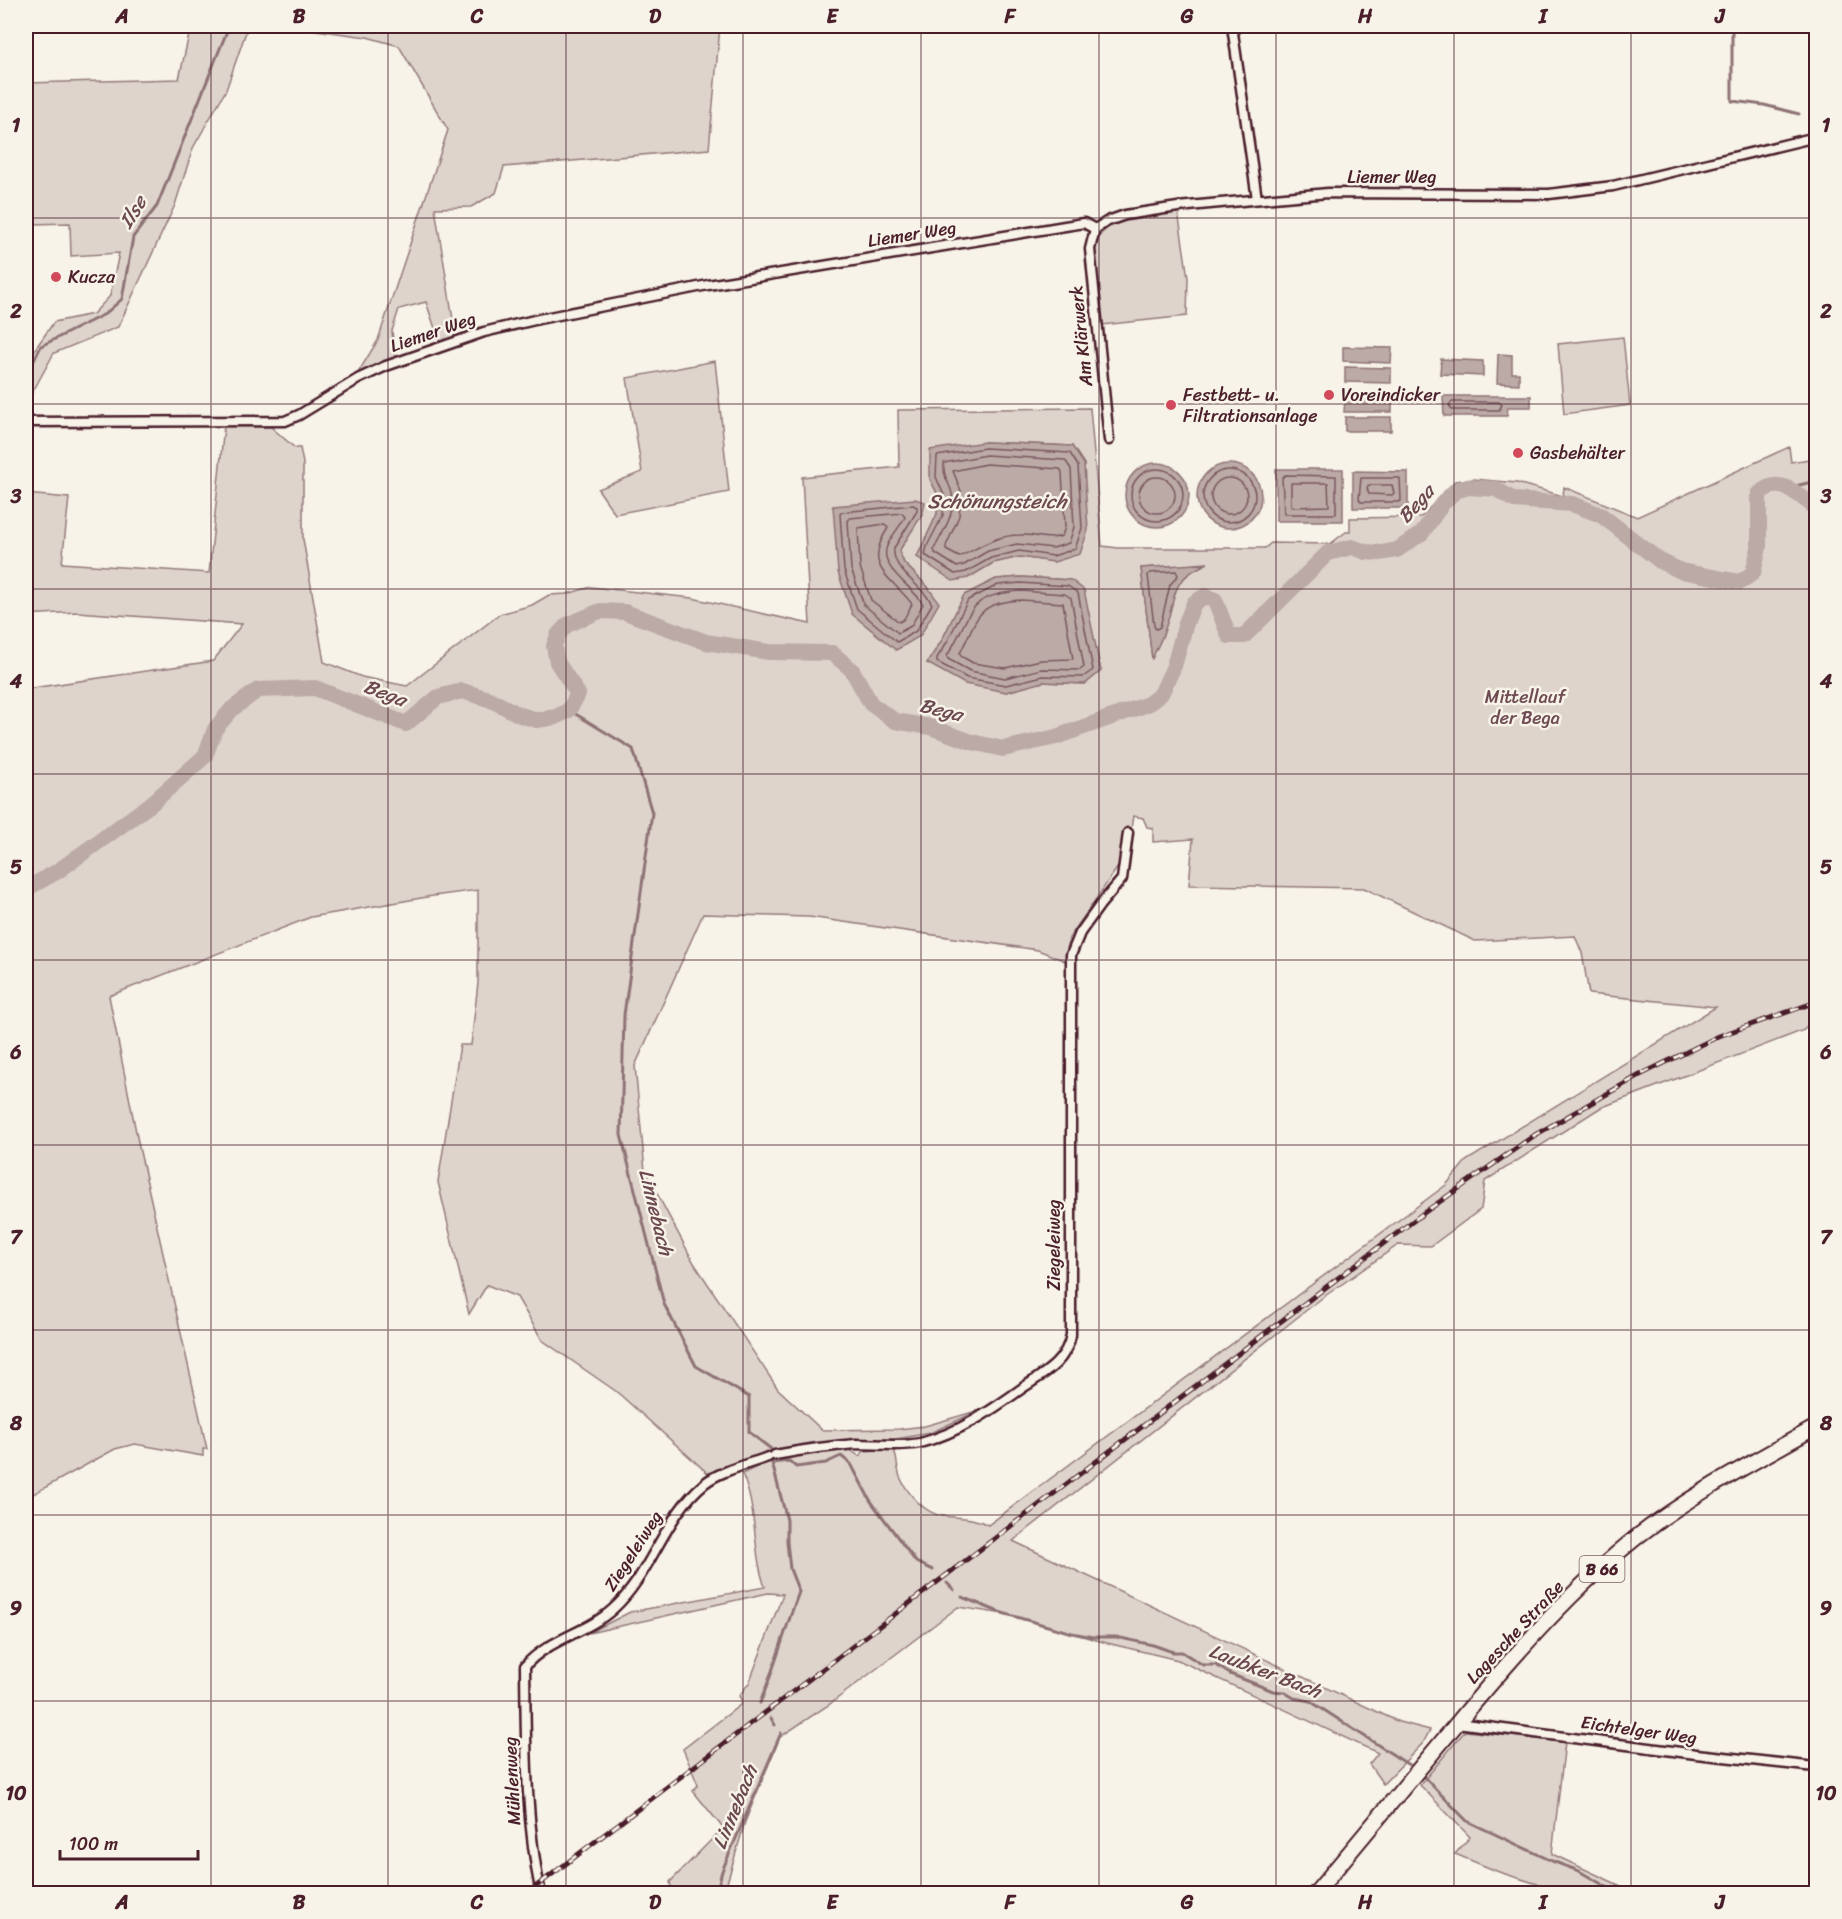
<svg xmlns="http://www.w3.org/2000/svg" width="1842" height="1919" font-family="Sriracha,sans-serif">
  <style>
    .green { fill: #ded4cc; stroke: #947a7c; stroke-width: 1.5; fill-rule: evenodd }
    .water { fill: #bcaaa7; stroke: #8e7275; stroke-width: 1.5 }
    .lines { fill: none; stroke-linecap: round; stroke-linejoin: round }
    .shore { stroke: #78575d; stroke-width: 1.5 }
    .stream { stroke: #8e7275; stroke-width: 3 }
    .river { stroke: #bcaaa7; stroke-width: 16 }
    .minor-casing { stroke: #4a1f2b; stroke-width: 13 }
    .primary-casing { stroke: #4a1f2b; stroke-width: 18 }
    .minor { stroke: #f7f3e8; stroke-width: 8 }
    .primary { stroke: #f7f3e8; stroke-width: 14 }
    .rail-casing { stroke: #4a1f2b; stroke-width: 5 }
    .rail { stroke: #f7f3e8; stroke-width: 3; stroke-dasharray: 9; stroke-linecap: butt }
    .grid { fill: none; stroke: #4a1f2b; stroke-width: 1.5; stroke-opacity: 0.55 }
    .poi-dot { fill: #d1495b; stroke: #f7f3e8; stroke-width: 2 }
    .labels { text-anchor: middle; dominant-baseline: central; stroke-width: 5; stroke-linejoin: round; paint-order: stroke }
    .shield { fill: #f7f3e8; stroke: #7e5f64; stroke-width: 1.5 }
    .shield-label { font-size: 16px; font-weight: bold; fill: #4a1f2b }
    .street-label { font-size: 18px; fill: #4a1f2b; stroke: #f7f3e8 }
    .poi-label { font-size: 18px; fill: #4a1f2b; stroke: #f7f3e8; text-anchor: start }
    .park-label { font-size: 18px; fill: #6f4c53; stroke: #f7f3e8 }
    .water-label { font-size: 20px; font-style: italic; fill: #6c4950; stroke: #f7f3e8 }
    .neatline { fill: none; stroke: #4a1f2b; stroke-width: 2 }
    .grid-label { font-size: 20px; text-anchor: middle; font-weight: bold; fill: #4a1f2b }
  </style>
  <rect width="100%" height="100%" fill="#f7f3e8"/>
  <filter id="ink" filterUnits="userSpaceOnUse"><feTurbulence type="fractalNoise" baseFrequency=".0167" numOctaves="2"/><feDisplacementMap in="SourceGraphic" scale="12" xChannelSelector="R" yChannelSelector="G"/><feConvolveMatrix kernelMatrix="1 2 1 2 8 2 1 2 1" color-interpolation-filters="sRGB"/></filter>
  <g filter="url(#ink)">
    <path class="green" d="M191 26H248L226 90 193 148 175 205 118 327 54 353 26 404V362L54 322 93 314 110 296 119 253 71 256 70 223 33 224 26 150V83L179 79Z
      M286 26H720L709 149 504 167 496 193 471 207 435 208 456 338 440 343 426 302 399 309 392 331 395 359 356 376 378 340 448 130 399 46 367 37Z
      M1178 211 1188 278 1187 316 1102 325 1094 251 1100 235 1111 224Z
      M1623 337 1630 405 1564 414 1558 344Z
      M715 361 729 492 615 514 598 489 642 472 627 378Z
      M1090 408 1102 546 1118 548H1265L1271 543 1330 544 1346 532H1350V518L1421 517 1455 481 1474 479 1517 483 1563 496 1564 487 1637 517 1789 447 1791 462 1816 458V1012L1804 1030 1600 1108 1485 1181 1481 1209 1431 1246 1398 1245 1322 1298 1013 1541 1399 1722 1430 1730 1423 1743 1383 1784 1369 1764 1378 1753 1178 1660 1107 1643 1004 1614 958 1607 830 1704 780 1737 745 1822 724 1893H672L670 1882 723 1828 693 1791 698 1785 683 1749 740 1705 742 1701 739 1696 749 1683 783 1594 768 1593 589 1633 630 1612 765 1587C752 1551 758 1509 742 1474L767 1462 764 1453 711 1476 617 1392 542 1340 517 1297 487 1285 469 1314 438 1182 460 1045H471L478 983V890L433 896 311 917 109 996 139 1147 207 1449H203V1456L135 1444 115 1449 26 1498V689L213 661 242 624 77 612 26 615V494L69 498 62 563 209 573 224 426 271 427 295 448H300L303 463V539L324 662 362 677 407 686 500 614 532 605 549 595 567 594 591 587 692 598 810 624 802 477 899 467 898 410ZM985 442 1072 446 1084 464 1054 562 1020 557 993 563 968 578 917 557 937 514 938 495 930 479ZM833 507 923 513 899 551 904 563 928 587ZM1206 564 1192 570 1176 587 1164 632 1152 658 1141 568ZM1021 577 1070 580 1092 633 1101 671 1085 684 1043 682 1006 692 927 663 942 640 964 595 996 579ZM1133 816 1143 818 1147 827 1153 828V842L1193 839 1189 885 1364 888 1475 941 1575 936 1582 953 1589 994 1716 1007 1466 1161 1446 1185 988 1525C973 1517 960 1518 943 1516 925 1514 907 1493 900 1477 897 1468 897 1458 894 1449L864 1451 859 1456 837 1441 896 1439 930 1433 980 1410 925 1426 899 1429 822 1430 778 1389 694 1263 645 1171 635 1066 703 914 809 917 1038 950 1065 961 1069 938 1120 864 1122 842H1129Z
      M1465 1731 1565 1742 1552 1854 1636 1893H1566L1499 1872 1455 1854 1470 1837 1420 1785Z"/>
    <path class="water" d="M1343 347 1392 348 1391 363 1343 361Z
      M1498 354 1512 355V373H1519V384L1497 383Z
      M1441 359 1483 361V376L1440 374Z
      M1345 367 1391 368V383L1345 382Z
      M1443 396H1531V407H1508L1507 416H1444Z
      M1345 398H1392V412H1344Z
      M1345 417H1391V431H1345Z
      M985 442 1072 446 1084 464 1088 530 1080 554 1054 562 1020 557 993 563 968 578 953 581 917 557 937 514 938 495 930 479V450Z
      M1125 495a32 32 0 1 1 64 0a32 32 0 1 1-64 0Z
      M1197 496a32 32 0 1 1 64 0a32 32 0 1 1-64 0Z
      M1276 469H1343V521H1276Z
      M1353 471 1408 472V508H1353Z
      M915 499 925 502 923 513 899 551 904 563 928 587 939 603 920 636 896 650 852 614 838 572 833 506Z
      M1208 563C1168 581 1178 593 1165 629 1162 639 1156 649 1152 659L1141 568Z
      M1021 577 1071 580 1084 590 1101 671 1085 684 1043 682 1006 692 965 684 927 663 942 640 964 595 996 579Z"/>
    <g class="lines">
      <path class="shore" d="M1452 402H1499L1502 405 1499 410H1452L1449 405Z
        M985 448 1070 453 1078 466 1082 528 1075 549 1053 556 1019 551 991 558 966 572 955 574 925 555 927 546 943 515 944 495 936 477 937 456Z
        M986 455 1065 460 1071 469 1074 527 1069 543 1053 548 1017 544 988 551 964 565 957 567 935 553 934 549C943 532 958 510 951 490 947 479 943 475 944 463Z
        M986 464 1060 469 1062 472 1065 527 1062 536C1047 541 1035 534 1020 535 995 535 979 548 959 557L946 550V546L959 516 961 491 953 471Z
        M1131 495a26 26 0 1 1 52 0a26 26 0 1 1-52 0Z
        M1203 496a26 26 0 1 1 52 0a26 26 0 1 1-52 0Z
        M1285 475 1336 476V514H1284L1282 478Z
        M1139 495a18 18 0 1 1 36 0a18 18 0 1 1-36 0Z
        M1211 496a18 18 0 1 1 36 0a18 18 0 1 1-36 0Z
        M1361 478H1400L1401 501 1399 502H1361L1359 499Z
        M1291 483H1328L1329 506 1291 507Z
        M1369 485H1392L1394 493 1392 495 1369 494 1367 488Z
        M913 505 917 507V511L894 548C891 571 923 585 932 604L916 631 897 642 857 609 844 570 840 514 842 512Z
        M902 513 905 517C900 527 891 536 887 546 878 568 914 587 923 604L911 626 898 633 864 605 851 569 848 521 850 518Z
        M885 524 888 528C862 568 890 575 912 604L904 619 899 622 871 600 860 567 858 528Z
        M1176 571 1178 575 1170 585 1160 627 1156 629 1154 626 1148 575 1150 573Z
        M1020 583 1068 586 1078 593 1093 670 1083 677 1043 676 1006 685 967 678 937 662V658L947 642 968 600 998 585Z
        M1021 591 1065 594 1071 598 1084 667 1080 670 1042 669 1005 678 970 671 948 659 947 656C973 616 963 595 1021 591Z
        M1021 600 1063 603 1073 659 1041 660 1005 668 973 663 961 656 960 653C979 617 975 603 1021 600Z"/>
      <path class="stream" d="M1732 26V101L1764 105 1799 114
        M26 376 41 346 105 314 122 299 133 237 157 206 229 26
        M1787 488 1816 481
        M569 710 633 749 652 813 624 1015 621 1135 664 1304 696 1366 749 1397V1432L771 1449 772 1463 787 1520V1542L790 1569 799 1592C785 1629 775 1667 760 1703
        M772 1463 789 1461 796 1467 826 1463 841 1456 851 1464 870 1500 916 1562 933 1570
        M947 1583 954 1590
        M962 1597 999 1612 1072 1633 1093 1637H1116L1153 1645 1173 1652H1182L1203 1665H1216L1230 1674 1273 1691 1284 1692 1294 1698 1310 1701 1415 1769
        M771 1718 775 1725
        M1420 1773 1467 1821 1552 1861 1579 1871 1619 1894
        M716 1894 722 1871 781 1733"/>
      <path class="river" d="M26 889 58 871 151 804 205 756 215 729 232 709 258 690 315 688 406 724 438 697 462 691 489 699 520 715 537 720 556 717 569 710 578 694 557 662 554 646 558 635 567 625 600 611 625 612 706 642 769 652 832 653 852 670 871 704 895 721 930 727 972 742 1003 749 1056 737 1148 704 1161 694 1174 666 1186 623 1194 603 1205 596 1215 600 1229 636H1244L1328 553 1352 547 1366 552 1381 553 1397 550 1422 533 1442 504 1455 491 1468 487 1496 489 1514 500 1572 504 1601 515 1660 561 1681 571 1740 582 1753 573 1759 548V494C1780 474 1798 495 1816 508"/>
      <defs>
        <path id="minor" d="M1232 26 1257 199
          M1095 229 1108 221 1125 215 1178 207 1328 193 1549 194 1613 186 1816 137
          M1095 229 1090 249 1109 440
          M26 422 285 421 299 415 358 379 386 366 484 332 539 319 708 285 1065 226 1084 223 1095 229
          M775 1455C802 1450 829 1446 856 1444 877 1444 900 1447 920 1443 959 1433 992 1410 1024 1387 1045 1373 1066 1362 1071 1335V955L1080 933 1100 905 1122 879 1128 833
          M1457 1723 1696 1754 1816 1767
          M541 1894C525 1819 526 1742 525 1666 548 1639 587 1633 613 1609 652 1574 663 1517 705 1483 720 1471 749 1464 768 1457"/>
        <path id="primary" d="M1315 1894C1365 1834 1414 1775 1464 1715 1517 1652 1573 1588 1638 1536 1693 1493 1756 1461 1816 1427"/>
      </defs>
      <use href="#minor" class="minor-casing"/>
      <use href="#primary" class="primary-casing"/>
      <use href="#minor" class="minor"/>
      <use href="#primary" class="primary"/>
      <defs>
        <path id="rail" d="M526 1894 1425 1212 1535 1135 1640 1075 1719 1036 1816 1002"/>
      </defs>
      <use href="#rail" class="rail-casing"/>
      <use href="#rail" class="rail"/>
    </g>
  </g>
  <path class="grid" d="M211 26V1894M388 26V1894M566 26V1894M743 26V1894M921 26V1894M1099 26V1894M1276 26V1894M1454 26V1894M1631 26V1894M26 218H1816M26 404H1816M26 589H1816M26 774H1816M26 960H1816M26 1145H1816M26 1330H1816M26 1515H1816M26 1701H1816"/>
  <g class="poi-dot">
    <circle cx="56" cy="277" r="6"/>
    <circle cx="1329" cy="395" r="6"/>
    <circle cx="1171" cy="405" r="6"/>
    <circle cx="1518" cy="453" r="6"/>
  </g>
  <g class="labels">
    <rect class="shield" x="1579.5" y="1556" width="45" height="26" rx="4.5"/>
    <g class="shield-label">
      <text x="1602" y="1569">B 66</text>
    </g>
    <g class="street-label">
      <text x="1392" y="177">Liemer Weg</text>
      <text transform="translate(912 234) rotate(-9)">Liemer Weg</text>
      <text transform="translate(433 332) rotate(-19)">Liemer Weg</text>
      <text transform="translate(1081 336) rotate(-96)">Am Klärwerk</text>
      <text transform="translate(1054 1245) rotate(-90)">Ziegeleiweg</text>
      <text transform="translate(633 1551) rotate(-57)">Ziegeleiweg</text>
      <text transform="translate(1515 1632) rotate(-47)">Lagesche Straße</text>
      <text transform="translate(1639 1730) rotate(8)">Eichtelger Weg</text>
      <text transform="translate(512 1781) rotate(-93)">Mühlenweg</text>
    </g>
    <g class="poi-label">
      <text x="68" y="277">Kucza</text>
      <text x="1183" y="395">Festbett- u.<tspan x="1183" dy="21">Filtrationsanlage</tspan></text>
      <text x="1341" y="395">Voreindicker</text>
      <text x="1530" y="453">Gasbehälter</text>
    </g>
    <g class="park-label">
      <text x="1525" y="697">Mittellauf<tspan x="1525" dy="21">der Bega</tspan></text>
    </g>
    <g class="water-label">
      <text transform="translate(133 212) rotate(-58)">Ilse</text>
      <text x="997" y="501">Schönungsteich</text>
      <text transform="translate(1416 504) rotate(-48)">Bega</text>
      <text transform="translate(385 693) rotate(21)">Bega</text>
      <text transform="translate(941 710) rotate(14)">Bega</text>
      <text transform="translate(656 1212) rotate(76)">Linnebach</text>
      <text transform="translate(1265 1671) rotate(21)">Laubker Bach</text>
      <text transform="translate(735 1807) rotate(-68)">Linnebach</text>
    </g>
  </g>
  <rect width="1842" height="1919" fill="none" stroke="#f7f3e8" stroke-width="66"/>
  <path d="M60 1850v9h138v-9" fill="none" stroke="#4a1f2b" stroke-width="3"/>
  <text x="69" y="1850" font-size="18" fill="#4a1f2b" stroke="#f7f3e8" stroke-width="4.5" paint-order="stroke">100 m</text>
  <rect x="33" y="33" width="1776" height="1853" class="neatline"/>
  <g class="grid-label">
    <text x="122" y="23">A</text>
    <text x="299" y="23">B</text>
    <text x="477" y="23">C</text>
    <text x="655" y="23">D</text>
    <text x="832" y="23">E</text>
    <text x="1010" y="23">F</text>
    <text x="1187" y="23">G</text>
    <text x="1365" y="23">H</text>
    <text x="1543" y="23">I</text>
    <text x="1720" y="23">J</text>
    <text x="16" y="132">1</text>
    <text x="1826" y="132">1</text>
    <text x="16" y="318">2</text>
    <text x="1826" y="318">2</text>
    <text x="16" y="503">3</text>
    <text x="1826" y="503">3</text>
    <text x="16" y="688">4</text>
    <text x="1826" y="688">4</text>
    <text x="16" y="874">5</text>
    <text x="1826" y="874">5</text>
    <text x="16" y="1059">6</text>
    <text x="1826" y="1059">6</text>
    <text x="16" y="1244">7</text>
    <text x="1826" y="1244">7</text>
    <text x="16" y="1430">8</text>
    <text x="1826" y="1430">8</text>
    <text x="16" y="1615">9</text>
    <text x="1826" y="1615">9</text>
    <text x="16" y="1800">10</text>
    <text x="1826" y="1800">10</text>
    <text x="122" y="1909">A</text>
    <text x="299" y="1909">B</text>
    <text x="477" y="1909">C</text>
    <text x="655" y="1909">D</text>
    <text x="832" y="1909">E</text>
    <text x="1010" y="1909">F</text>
    <text x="1187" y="1909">G</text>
    <text x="1365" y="1909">H</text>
    <text x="1543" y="1909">I</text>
    <text x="1720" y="1909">J</text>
  </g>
</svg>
